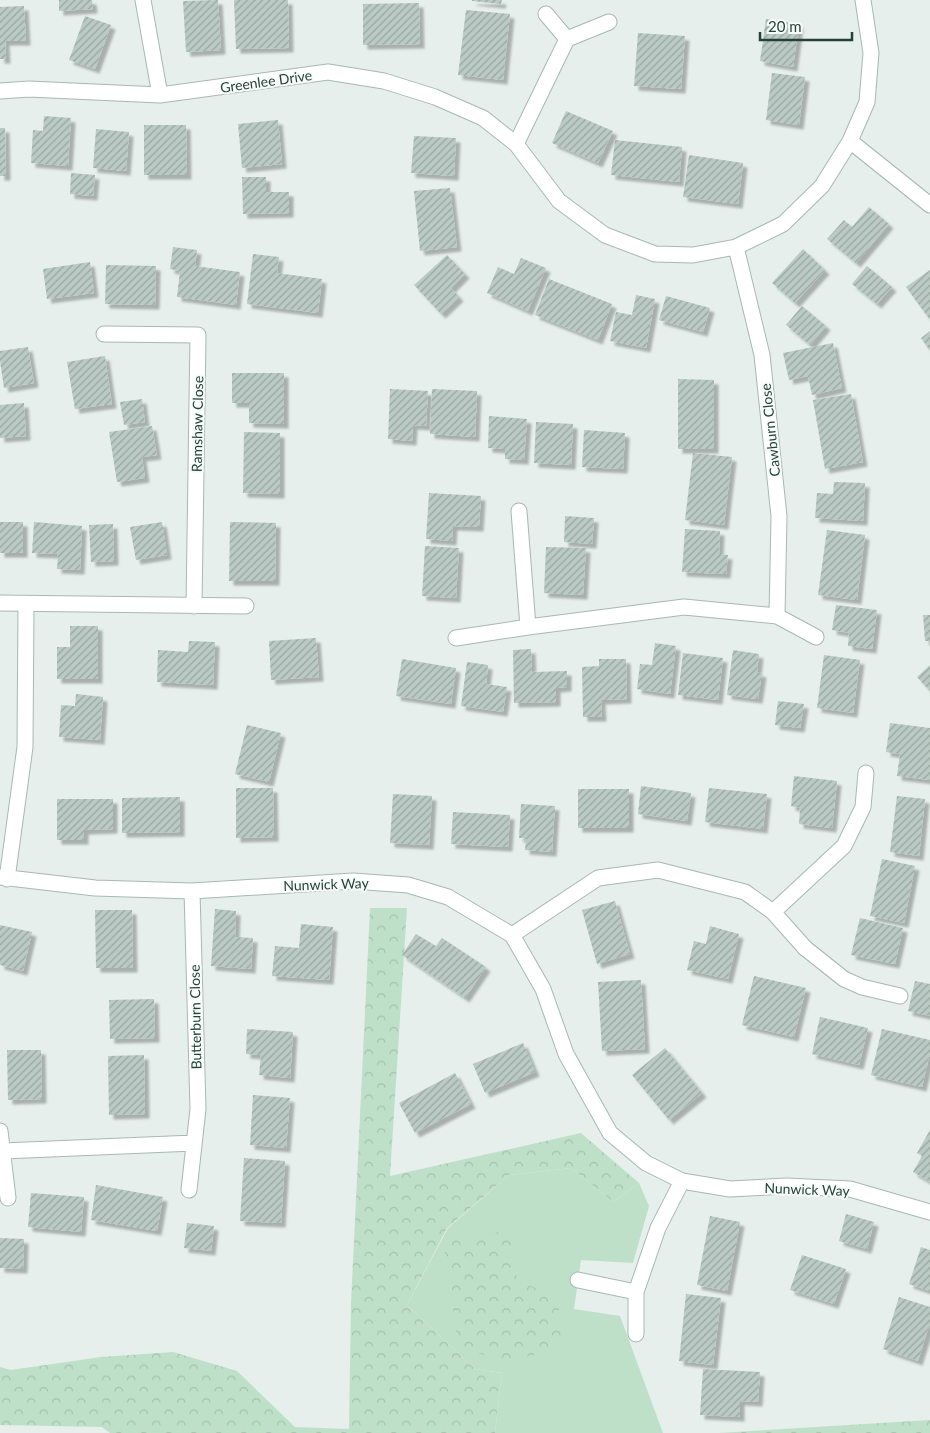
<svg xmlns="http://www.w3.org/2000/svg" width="930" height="1433" font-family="Lato,sans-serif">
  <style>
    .grass { fill: #bfe0c8 }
    .forest { fill: url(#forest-crowns) }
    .building { fill: url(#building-hatch); filter: url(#shadow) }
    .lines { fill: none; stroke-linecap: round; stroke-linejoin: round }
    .lane-casing { stroke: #a8b8b2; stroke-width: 17 }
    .street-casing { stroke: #a8b8b2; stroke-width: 17 }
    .lane { stroke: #fff; stroke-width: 15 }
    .street { stroke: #fff; stroke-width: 15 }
    .labels { text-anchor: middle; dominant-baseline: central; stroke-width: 4; stroke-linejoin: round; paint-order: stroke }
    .street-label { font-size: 14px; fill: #24423a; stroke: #f7fbf9 }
  </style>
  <defs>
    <pattern id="forest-crowns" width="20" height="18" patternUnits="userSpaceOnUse" patternTransform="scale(1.25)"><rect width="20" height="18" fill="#bfe0c8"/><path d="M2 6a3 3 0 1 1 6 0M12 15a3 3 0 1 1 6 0" fill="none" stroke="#a4c1ad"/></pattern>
    <pattern id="building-hatch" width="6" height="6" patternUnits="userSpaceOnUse" patternTransform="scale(1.25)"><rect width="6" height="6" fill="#bbcac4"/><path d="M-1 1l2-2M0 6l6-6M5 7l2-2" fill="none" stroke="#98a6a0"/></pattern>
    <filter id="shadow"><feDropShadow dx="4.5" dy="4.5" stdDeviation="1" flood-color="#0004"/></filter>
  </defs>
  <rect width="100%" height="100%" fill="#e6efeb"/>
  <path class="grass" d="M571 1168 613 1202 639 1183 649 1206 633 1263 581 1260 574 1309 620 1316 663 1433H495L502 1373 475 1369 407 1305 448 1228 509 1175Z"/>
  <path class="forest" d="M370 908H407L390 1176 581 1133 639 1183 613 1202 571 1168 509 1175 447 1228 407 1305 475 1369 502 1373 495 1433H110L102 1427 0 1425V1367L11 1370 101 1357 173 1352 237 1371 295 1427 349 1429 351 1303Z
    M510 1230 517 1279 558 1299 562 1350 506 1360 459 1349 443 1242Z
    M930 1420V1433H719Z"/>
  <path class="building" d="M59 0H92L93 9 59 11Z
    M218 0 221 50 186 52 183 1Z
    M234 0H288L289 48 236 49Z
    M472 0H502L501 4 472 1Z
    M419 3 420 44 363 45V4Z
    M24 6 26 41H5L6 59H0V7Z
    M466 10 510 14 503 80 458 75Z
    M85 16 111 25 95 69 69 60Z
    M766 19 799 24 793 67 760 61Z
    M638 33 685 36 681 89 634 86Z
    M772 73 805 77 799 125 766 120Z
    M566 111 613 131 598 163 552 143Z
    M44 116 71 118 68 166 31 163 33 130 43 131Z
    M278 120 282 164 242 168 238 124Z
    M144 125H186L187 175H144Z
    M0 128H5L6 176H0Z
    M96 129 129 132 126 171 93 168Z
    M414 136 456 138 454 176 411 173Z
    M615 140 682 147 679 182 611 175Z
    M689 155 743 163 738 204 683 197Z
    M71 173 95 175 93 196 70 194Z
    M242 177H266V192H289V213L243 214Z
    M450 188 457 247 420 251 414 191Z
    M869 207 889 224 856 263 827 239 844 220 852 227Z
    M173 247 197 250 195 266 240 272 236 305 177 297 180 271 170 269Z
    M803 249 825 270 795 303 772 283Z
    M253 254 279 257 277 273 322 279 318 313 247 304Z
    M447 255 465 274 451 288 459 297 441 314 414 285Z
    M521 258 546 268 528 311 487 293 498 267 514 274Z
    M90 262 94 293 47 299 43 269Z
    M106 265 156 266 155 305 105 304Z
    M867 266 892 287 877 304 852 284Z
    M930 270V320L906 287Z
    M549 279 612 304 598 340 535 315Z
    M636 295 655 299 646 348 610 341 616 312 632 315Z
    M666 296 710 308 703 332 659 320Z
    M802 306 826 326 810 345 786 325Z
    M930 331V351L921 338Z
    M833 343 842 388 812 395 808 376 789 380 783 353Z
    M28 347 34 383 4 388 0 361V351Z
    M105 356 112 404 75 409 67 362Z
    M232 373H284V424L249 423V403H232Z
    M678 379 714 380V449H678Z
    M390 389 428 391 426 426 413 425 412 441 388 439Z
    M432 389 477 391 475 437 430 434Z
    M851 394 863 462 825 469 813 400Z
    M142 399 145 422 124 425 120 402Z
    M24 403 26 436 0 438V405Z
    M489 416 527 419 524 460 505 459V449L488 448Z
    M536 422 573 424 571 465 534 463Z
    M152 426 157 455 142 457 145 478 117 482 109 432Z
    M584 430 625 433 623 469 582 467Z
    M244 432 280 433V494L243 493Z
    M693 453 732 457 724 525 685 520Z
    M834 482 865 483 863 521 815 518 817 493 833 494Z
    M429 493 481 496 479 527 453 526 452 541 426 539Z
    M565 516 594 518 592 544 564 542Z
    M0 522H23V553H0Z
    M34 522 82 526 80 570 57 569 58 554 32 553Z
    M162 522 167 555 136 560 130 527Z
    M230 522 276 523 275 581H229Z
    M113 524 114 561 91 562 89 525Z
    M685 529 720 531 719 554 728 555 726 574 682 572Z
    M827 530 865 535 857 600 818 595Z
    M425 546 459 548 456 598 422 596Z
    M546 547 586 548 583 595 544 593Z
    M836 605 877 610 872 649 848 646 849 633 832 630Z
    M923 615H930V641H925Z
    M70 626H98V679H57V647H70Z
    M316 638 319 677 271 680 269 641Z
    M189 641 215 642 213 685 157 682 158 650 188 652Z
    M655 643 676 646 670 694 637 689 640 664 652 665Z
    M531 649 532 672 567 671V687L556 688V702L514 703 513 650Z
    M733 650 759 654 757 672 762 673 758 699 727 695Z
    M683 653 723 658 718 700 678 695Z
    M824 655 860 660 853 713 817 708Z
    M402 659 456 668 451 704 396 696Z
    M599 659H626L627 699 601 700 602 717H583L582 667 599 666Z
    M467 662 488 665 486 684 507 687 503 712 461 706Z
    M930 665V691L917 677Z
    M76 694 103 697 100 740 59 737 61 705 75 706Z
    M778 701 804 704 800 728 775 725Z
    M890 723 930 728V780L897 776 900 754 886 752Z
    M247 725 281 733 269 782 235 774Z
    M794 776 837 781 832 828 799 824 800 808 791 806Z
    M641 786 691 793 687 821 638 814Z
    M236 788H273L274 837 236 838Z
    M709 788 767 794 763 829 705 822Z
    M578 789H629V828H578Z
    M393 794 432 796 429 845 390 843Z
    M897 796 925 799 919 856 890 852Z
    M180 797V832L122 833V798Z
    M57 799H113V829L84 830V840H57Z
    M521 804 555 806 552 852 525 850 526 838H519Z
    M453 812 510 815 508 847 451 844Z
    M882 859 915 866 904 923 870 916Z
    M615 901 630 954 597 964 582 910Z
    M215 909 236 911 235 937 253 938 251 969 211 966Z
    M95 910H132L133 968H96Z
    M860 918 903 928 895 964 851 955Z
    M301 924 333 927 329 980 272 976 275 946 299 948Z
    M0 925 32 932 23 971 0 965Z
    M710 926 739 934 728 979 687 970 694 941 706 944Z
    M416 934 436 946 442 938 486 967 465 998 402 955Z
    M754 976 806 988 794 1037 742 1025Z
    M641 980 645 1049 602 1051 598 982Z
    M915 981 930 984V1016L908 1011Z
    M154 999 155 1038 110 1039 109 1000Z
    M820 1017 868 1028 859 1065 812 1054Z
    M247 1029 293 1032 290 1078 259 1075 261 1055 246 1054Z
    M882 1029 930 1040V1053L922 1087 871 1075Z
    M523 1043 535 1072 485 1093 473 1064Z
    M665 1048 702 1093 669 1120 632 1075Z
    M7 1050H41L42 1099 8 1100Z
    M144 1055 145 1114 109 1115 108 1056Z
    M455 1073 471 1104 415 1133 399 1103Z
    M253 1095 290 1098 286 1148 250 1145Z
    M930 1130V1182L913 1172 922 1156 917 1153Z
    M244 1158 285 1161 281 1223 240 1221Z
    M96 1185 163 1197 157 1231 91 1220Z
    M31 1193 84 1197 81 1232 28 1227Z
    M846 1214 874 1222 867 1249 839 1241Z
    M710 1216 740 1222 727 1291 697 1285Z
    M187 1223 214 1226 211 1251 184 1248Z
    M0 1238 24 1239 23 1269 0 1268Z
    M921 1247 930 1250V1291L909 1284Z
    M802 1255 846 1269 834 1304 790 1290Z
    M686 1294 721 1298 713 1365 679 1361Z
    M899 1297 930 1307V1323L918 1361 883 1349Z
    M703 1369 760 1372 758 1402 740 1401V1417L700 1415Z"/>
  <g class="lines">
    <defs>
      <path id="lane" d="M805 948 844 979 862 987 900 996"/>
      <path id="street" d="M143 0 160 95
        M546 14 567 39 609 22
        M0 91 29 89 160 95 328 72 384 81 435 97 483 118 516 144 559 201 605 235 655 254 693 255 736 247 783 224 822 186 850 141 867 102 871 53 863 0
        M850 141 930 205
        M516 144 567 39
        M736 247 762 355 779 516 777 616
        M104 334 198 335 194 606
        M519 511 528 627
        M0 603 246 606
        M456 638 528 627 684 607 777 616 816 637
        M0 877 95 888 192 891 353 881 408 885 448 897 512 935 543 989 566 1054 610 1133 646 1163 682 1181 730 1189 787 1186 850 1189 930 1212
        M7 879 25 747 26 604
        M773 912 844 846 863 807 866 773
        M512 935 598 878 658 870 745 892 773 912 805 948
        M0 1131 8 1198
        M3 1151 194 1143
        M189 1190 198 1109 192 891
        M578 1280 636 1292
        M636 1334V1292L658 1228 682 1181"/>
    </defs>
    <use href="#lane" class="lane-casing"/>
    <use href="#street" class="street-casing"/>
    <use href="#lane" class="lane"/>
    <use href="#street" class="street"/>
  </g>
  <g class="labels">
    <g class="street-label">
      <text transform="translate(266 81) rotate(-8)">Greenlee Drive</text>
      <text transform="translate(197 424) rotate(-89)">Ramshaw Close</text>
      <text transform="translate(770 430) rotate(-96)">Cawburn Close</text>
      <text transform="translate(326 884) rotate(-2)">Nunwick Way</text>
      <text transform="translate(195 1017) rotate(-91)">Butterburn Close</text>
      <text transform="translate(807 1189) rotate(2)">Nunwick Way</text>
    </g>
  </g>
  <path d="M760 32v8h92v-8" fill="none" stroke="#24423a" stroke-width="2.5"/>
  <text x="768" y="32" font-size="15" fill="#24423a" stroke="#f7fbf9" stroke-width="4" paint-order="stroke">20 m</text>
</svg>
